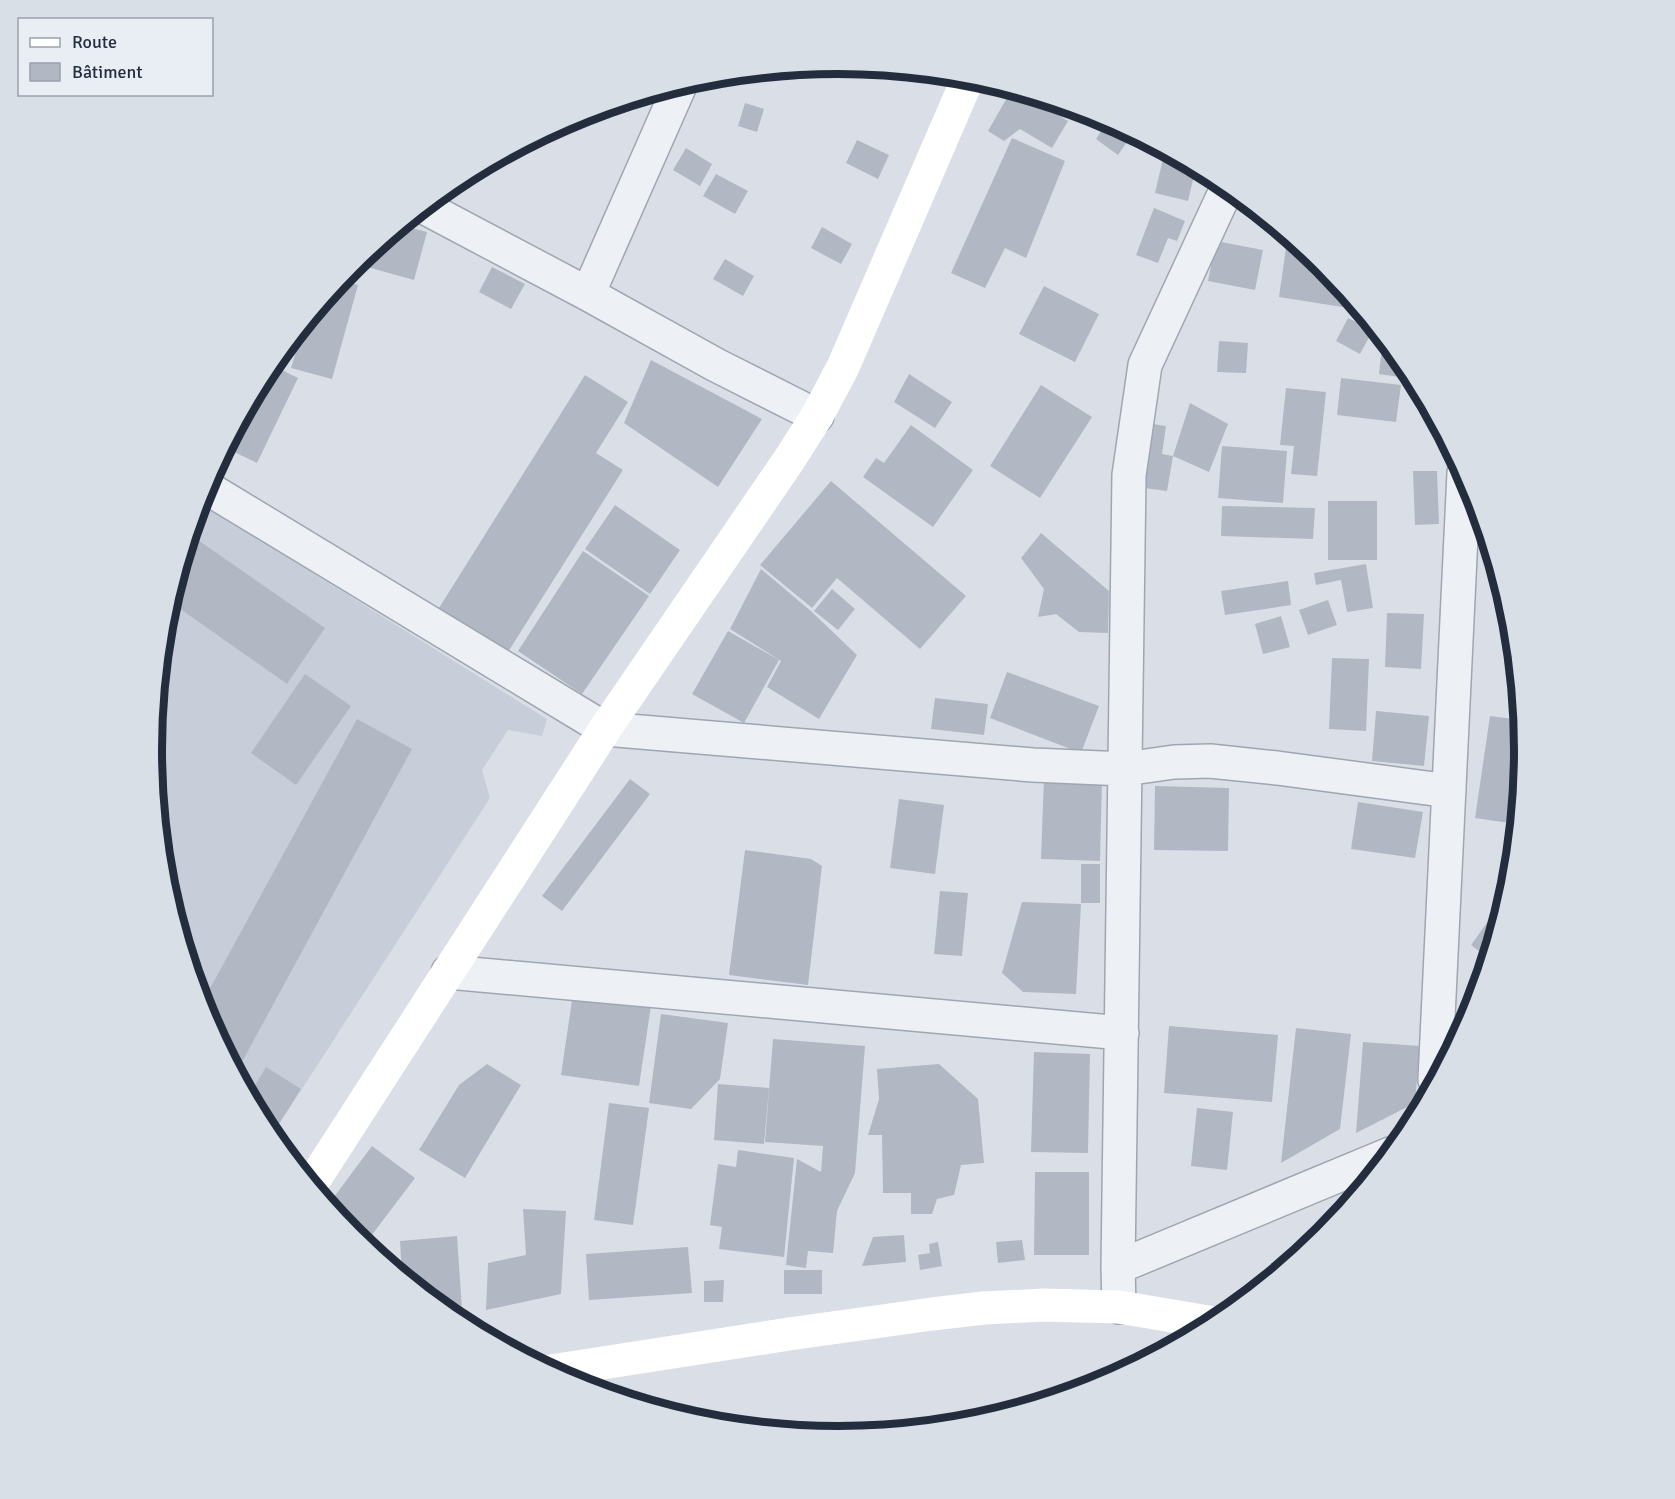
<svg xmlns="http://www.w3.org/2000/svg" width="1675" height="1499" font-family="Signika,sans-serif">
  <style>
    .built { fill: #c8ced9 }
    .building { fill: #b1b8c4 }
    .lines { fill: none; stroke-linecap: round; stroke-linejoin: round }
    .street-casing { stroke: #9fa6b1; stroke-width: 36 }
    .street { stroke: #edf0f5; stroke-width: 33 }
    .secondary { stroke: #fff; stroke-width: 33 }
    .rim { fill: none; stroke: #232d3e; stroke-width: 8 }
  </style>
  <rect width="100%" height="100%" fill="#dadfe7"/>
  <path class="built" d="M199 502 547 719 542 736 508 730 482 770 490 798 271 1137 267 1131 203 1012 164 883 151 749 164 615Z"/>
  <path class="building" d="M1012 89 1047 99 1043 106 1068 121 1052 148 1020 129 1004 141 988 131Z
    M745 103 764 109 757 132 738 126Z
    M1108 120 1133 133 1118 155 1096 139Z
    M1012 138 1065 161 1026 258 1005 248 985 288 951 273Z
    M857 140 889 155 878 179 846 163Z
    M686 148 712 164 700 186 673 170Z
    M1165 150 1196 167 1188 201 1155 193Z
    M716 174 748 191 735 214 703 196Z
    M1154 208 1185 221 1177 241 1168 238 1158 263 1136 255Z
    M400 225 427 232 414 280 353 263Z
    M822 227 852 244 841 264 811 248Z
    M1216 241 1263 250 1255 290 1208 281Z
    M1287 241 1296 242 1323 264 1361 310 1279 297Z
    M725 259 754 276 743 296 713 279Z
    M492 267 525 284 511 309 479 292Z
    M339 280 358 285 332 379 291 368 297 348 286 345Z
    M1044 286 1099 314 1075 362 1019 334Z
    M1348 318 1373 330 1360 354 1336 341Z
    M1383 338 1408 368 1414 379 1379 374Z
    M1219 341 1248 343 1246 373 1217 372Z
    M651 360 762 419 718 487 624 423Z
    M270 364 298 378 257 463 224 447Z
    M909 374 952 402 935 428 894 402Z
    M585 375 628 402 596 453 623 470 508 652 439 608Z
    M1341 378 1401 385 1396 422 1337 415Z
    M1041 385 1092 417 1040 498 990 466Z
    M1286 388 1326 392 1317 476 1291 474 1294 446 1280 445Z
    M1190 403 1228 424 1209 472 1173 456Z
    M1146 423 1166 426 1162 454 1173 456 1167 491 1137 487Z
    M911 425 973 470 933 527 863 477 876 458 884 463Z
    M1222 446 1287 451 1283 503 1218 498Z
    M1413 471H1437L1439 524 1415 525Z
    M831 481 966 596 920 649 837 578 812 608 760 565Z
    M1328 501H1377V560H1328Z
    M615 505 680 550 650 594 585 549Z
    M1222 506 1315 508 1313 539 1221 536Z
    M1041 533 1109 591 1108 633 1079 632 1056 614 1038 617 1044 589 1021 558Z
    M189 534 325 628 287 684 169 601Z
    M583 551 649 596 582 694 518 651Z
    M1366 564 1373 608 1347 612 1341 580 1316 585 1314 573Z
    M761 569 812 612 857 655 819 719 767 687 781 661 730 629Z
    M1288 581 1291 605 1225 615 1221 591Z
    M832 589 855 609 838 630 814 611Z
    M1328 600 1337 625 1308 635 1299 610Z
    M1387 613 1424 614 1421 669 1385 667Z
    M1281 616 1290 647 1263 654 1255 624Z
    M728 631 779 660 744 723 692 694Z
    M1332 658 1369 659 1366 731 1329 729Z
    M1007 672 1099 706 1081 753 990 718Z
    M305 674 351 706 296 785 251 753Z
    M935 698 988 704 984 735 931 729Z
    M1376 711 1429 716 1424 766 1372 761Z
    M1490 716 1521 720 1524 750 1516 824 1475 818Z
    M357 719 412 749 236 1073 203 1012 201 1005Z
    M1044 777 1102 779 1100 861 1041 859Z
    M630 779 650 794 562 911 542 896Z
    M1155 786 1229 788 1228 851 1154 850Z
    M899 799 944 805 935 874 890 868Z
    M1358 802 1423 812 1415 858 1351 849Z
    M745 850 811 859 822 866 808 985 729 975Z
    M1081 864H1100V903H1081Z
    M940 891 968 893 962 956 934 954Z
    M1507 895 1488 958 1471 945Z
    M1022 902 1081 904 1076 994 1023 992 1002 973Z
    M574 987 652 999 639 1086 561 1075Z
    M661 1014 728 1023 720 1079 691 1109 649 1103Z
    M1169 1026 1278 1035 1272 1102 1164 1093Z
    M1296 1028 1351 1034 1340 1129 1281 1163Z
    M773 1039 865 1046 855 1173 837 1211 833 1253 808 1251 806 1268 786 1265 797 1159 821 1172 823 1146 765 1142Z
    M1363 1042 1420 1046 1415 1103 1356 1133Z
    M1034 1052 1090 1054 1088 1153 1031 1152Z
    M487 1064 521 1085 465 1178 419 1150 459 1085Z
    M939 1064 978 1099 984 1163 961 1165 954 1195 937 1199 932 1214H911V1193H883L882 1135H868L879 1099 877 1069Z
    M266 1067 301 1089 271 1136 267 1131 248 1097Z
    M718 1084 769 1088 764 1144 714 1140Z
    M609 1103 649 1108 633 1225 594 1220Z
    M1197 1108 1233 1112 1227 1170 1191 1166Z
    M372 1146 415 1178 365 1244 352 1234 328 1205Z
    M738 1150 794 1158 784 1257 719 1249 722 1227 710 1225 718 1164 736 1167Z
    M1035 1172H1089V1255H1034Z
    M523 1209 566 1211 561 1294 486 1310 488 1263 526 1255Z
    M904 1235 906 1262 862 1266 873 1237Z
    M457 1236 463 1324 456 1320 402 1276 400 1241Z
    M1022 1240 1025 1260 998 1263 996 1242Z
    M938 1242 942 1266 920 1270 918 1255 930 1253 929 1244Z
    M688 1247 692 1293 589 1300 586 1254Z
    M784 1270H822V1294H784Z
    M724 1280 723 1302H704V1281Z"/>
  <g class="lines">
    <defs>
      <path id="street" d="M422 206 588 294 716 365 817 416
        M588 294 681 83
        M204 486 605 729 1033 765 1125 769 1174 762 1210 761 1277 768 1449 791
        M448 972 1122 1033
        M1435 1080 1464 473
        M1118 1267 1390 1154
        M1119 1307 1118 1267 1129 475 1145 365 1228 186"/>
    </defs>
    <use href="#street" class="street-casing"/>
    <use href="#street" class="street"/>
    <path class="secondary" d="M311 1185 605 729 789 460 817 416 843 367 969 76
      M551 1371 789 1334 932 1314 984 1308 1044 1305 1119 1307 1214 1323"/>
  </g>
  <path d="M0 0H1675V1499H0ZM162 750a676 676 0 1 1 1352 0a676 676 0 1 1-1352 0Z" fill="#d9dfe6" fill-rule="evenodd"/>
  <path class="rim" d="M162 750a676 676 0 1 1 1352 0a676 676 0 1 1-1352 0Z"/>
  <rect x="18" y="18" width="195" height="78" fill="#e9eef5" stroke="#9aa1ac" stroke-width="1.5"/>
  <rect x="30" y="38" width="30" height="9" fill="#ffffff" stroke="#9aa1ac" stroke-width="1.5"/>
  <text x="72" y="48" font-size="18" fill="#232d3e">Route</text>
  <rect x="30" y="63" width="30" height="18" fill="#b1b8c4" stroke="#9aa1ac" stroke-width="1.5"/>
  <text x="72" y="78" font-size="18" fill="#232d3e">Bâtiment</text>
</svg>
